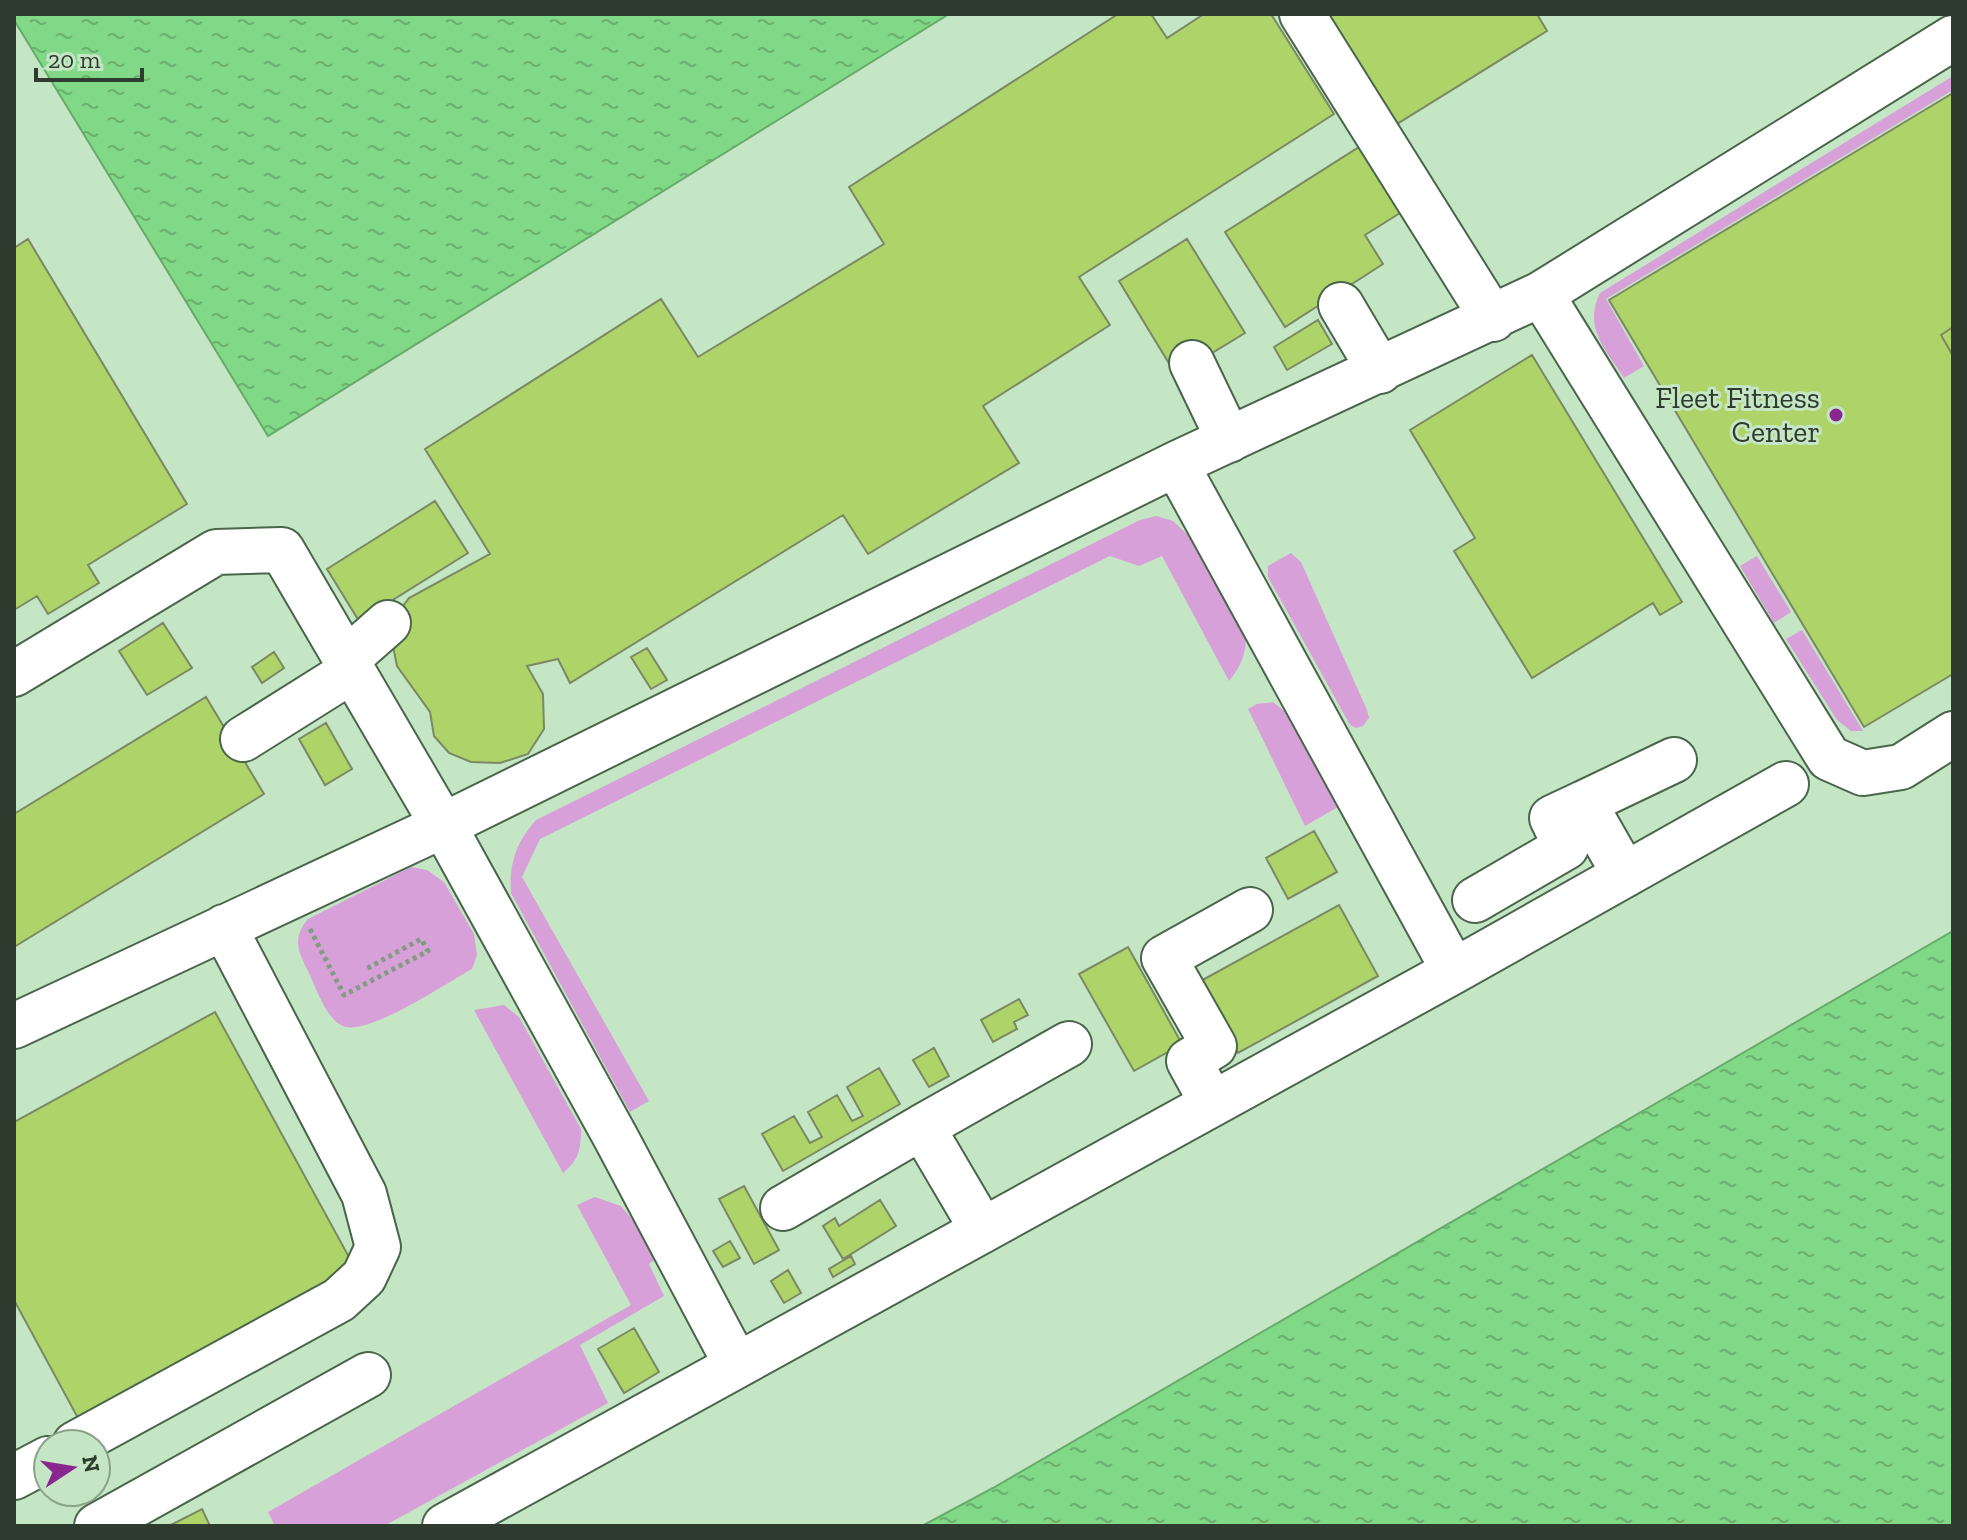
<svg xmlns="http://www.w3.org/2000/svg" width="1967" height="1540" font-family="'Zilla Slab',serif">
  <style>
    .grass { fill: #d7a0d9 }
    .water { fill: url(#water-ripples); stroke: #68a96c; stroke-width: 2 }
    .building { fill: #aed469; stroke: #7a8963; stroke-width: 2 }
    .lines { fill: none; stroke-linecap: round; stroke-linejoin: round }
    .minor-casing { stroke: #49664a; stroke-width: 48 }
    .path { stroke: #829b82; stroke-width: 5; stroke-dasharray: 4 4; stroke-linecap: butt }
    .minor { stroke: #fff; stroke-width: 44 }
    .poi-dot { fill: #89278f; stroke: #c5e6c5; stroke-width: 3 }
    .labels { text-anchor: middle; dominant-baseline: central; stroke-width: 6; stroke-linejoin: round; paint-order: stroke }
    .poi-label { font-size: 30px; fill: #2e3b2e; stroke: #c5e6c5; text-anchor: end }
  </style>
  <defs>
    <pattern id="water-ripples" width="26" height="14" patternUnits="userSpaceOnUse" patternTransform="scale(2)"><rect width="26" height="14" fill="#81d886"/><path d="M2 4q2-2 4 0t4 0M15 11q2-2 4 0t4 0" fill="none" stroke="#6ab06e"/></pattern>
  </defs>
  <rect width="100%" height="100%" fill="#c5e6c5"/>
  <path class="grass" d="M1953 76V90L1606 299 1644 366 1624 378C1606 350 1583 328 1600 293Z
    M1156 516 1173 521 1191 538 1246 636C1246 654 1241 666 1229 681L1162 556 1139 566 1110 556 540 839 522 877 649 1101 630 1112 511 893C509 863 516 843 536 820L1140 520Z
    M1291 553 1301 562 1367 710 1369 718 1363 726 1356 728 1350 725 1268 577V566Z
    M1757 556 1791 612 1774 623 1740 566Z
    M1802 630 1863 731H1851L1837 720 1786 639Z
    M1273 702 1287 713 1338 807 1305 826 1248 709 1257 704Z
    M411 867 427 870 444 882 474 934 477 955 472 969C448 982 367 1037 343 1026 325 1018 316 987 307 969 297 949 293 937 308 919Z
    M504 1005 519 1017 581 1129C581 1149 579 1160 563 1173L474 1010Z
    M595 1197 621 1206 648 1238 657 1258 649 1264 664 1296 580 1345 608 1403 384 1526H275L268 1512 631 1305 577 1205Z"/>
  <path class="water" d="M14 14H949L268 436 14 20Z
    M1953 931V1526H922L993 1488Z"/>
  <path class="building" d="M1118 14H1151L1167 38 1204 14H1271L1334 114 1079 277 1110 325 983 406 1019 463 868 554 843 515 570 683 558 659 527 666 543 694 544 729 528 754 500 763 471 762 449 753 434 736 430 712 397 666 391 636 397 614 409 598 490 554 425 449 661 299 698 357 884 244 849 187Z
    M1322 14H1537L1547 31 1392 127Z
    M1953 93V327L1941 335 1953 356V674L1864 727 1609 300Z
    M1367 142 1408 208 1365 235 1383 264 1285 327 1225 232Z
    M28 239 187 504 88 565 99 583 48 614 37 596 14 610V248Z
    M1187 239 1245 333 1207 356 1201 346 1170 365 1119 281Z
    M1318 320 1332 344 1287 370 1274 347Z
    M1953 327V356L1941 335Z
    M1532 355 1682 602 1660 615 1653 603 1532 678 1454 551 1475 538 1410 430Z
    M435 501 468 553 359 621 327 569Z
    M163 623 192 668 147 695 119 651Z
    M647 648 667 680 651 689 631 657Z
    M274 652 284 668 262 683 252 667Z
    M206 697 264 794 14 947V814Z
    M326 723 352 769 325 785 299 739Z
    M1314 831 1337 872 1288 899 1266 858Z
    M1339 905 1378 976 1238 1053 1199 982Z
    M1128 947 1182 1044 1134 1071 1079 974Z
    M1019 999 1028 1015 1014 1022 1017 1029 993 1042 981 1020Z
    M215 1012 355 1268 79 1420 14 1300V1122Z
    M934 1048 949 1076 929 1087 913 1060Z
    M879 1068 900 1104 783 1171 762 1134 794 1116 810 1143 822 1137 808 1112 837 1095 852 1121 863 1116 847 1087Z
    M744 1186 779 1250 754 1264 719 1199Z
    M880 1200 896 1226 843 1259 823 1226 835 1218 839 1226Z
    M730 1241 740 1258 723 1267 713 1251Z
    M851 1256 855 1264 833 1277 829 1269Z
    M788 1270 801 1293 784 1303 771 1281Z
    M634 1328 659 1372 624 1393 598 1349Z
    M202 1509 210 1526H169Z"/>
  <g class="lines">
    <defs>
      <path id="minor" d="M1302 14 1493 319
        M1541 294 1829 758 1863 773 1901 767 1953 734
        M1341 305 1380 371
        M1192 363 1229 440
        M1176 464 1454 971
        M346 660 388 623
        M14 674 216 552 282 550 455 846 616 1138 736 1364
        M243 739 353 670
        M1625 875 1584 803 1674 760
        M1475 900 1566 847 1552 818 1584 803
        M14 1026 444 825 1176 464 1541 294 1953 38
        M1212 1103 1189 1061 1214 1046 1164 958 1250 910
        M922 1127 1069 1044
        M783 1208 922 1127 982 1229
        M75 1444 339 1300 364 1277 378 1247 364 1194 224 927
        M14 1477 48 1459
        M97 1526 368 1375
        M445 1526 1454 971 1786 784"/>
    </defs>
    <use href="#minor" class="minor-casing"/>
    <path class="path" d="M310 929 344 995 428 951 421 939 366 969"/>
    <use href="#minor" class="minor"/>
  </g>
  <circle class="poi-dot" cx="1836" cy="415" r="8"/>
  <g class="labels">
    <g class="poi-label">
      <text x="1820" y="398">Fleet Fitness<tspan x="1820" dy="34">Center</tspan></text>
    </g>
  </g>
  <rect width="1967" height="1540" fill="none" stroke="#2e3b2e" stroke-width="32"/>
  <g transform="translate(72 1468) rotate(78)"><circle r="38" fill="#c5e6c5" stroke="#89a289" stroke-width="2"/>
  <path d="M0-6L14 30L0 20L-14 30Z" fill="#89278f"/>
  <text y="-12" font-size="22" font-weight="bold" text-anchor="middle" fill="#2e3b2e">N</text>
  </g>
  <path d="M36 68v12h106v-12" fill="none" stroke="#2e3b2e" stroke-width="4"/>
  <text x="48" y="68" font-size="24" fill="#2e3b2e" stroke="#c5e6c5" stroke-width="6" paint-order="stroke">20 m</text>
</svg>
